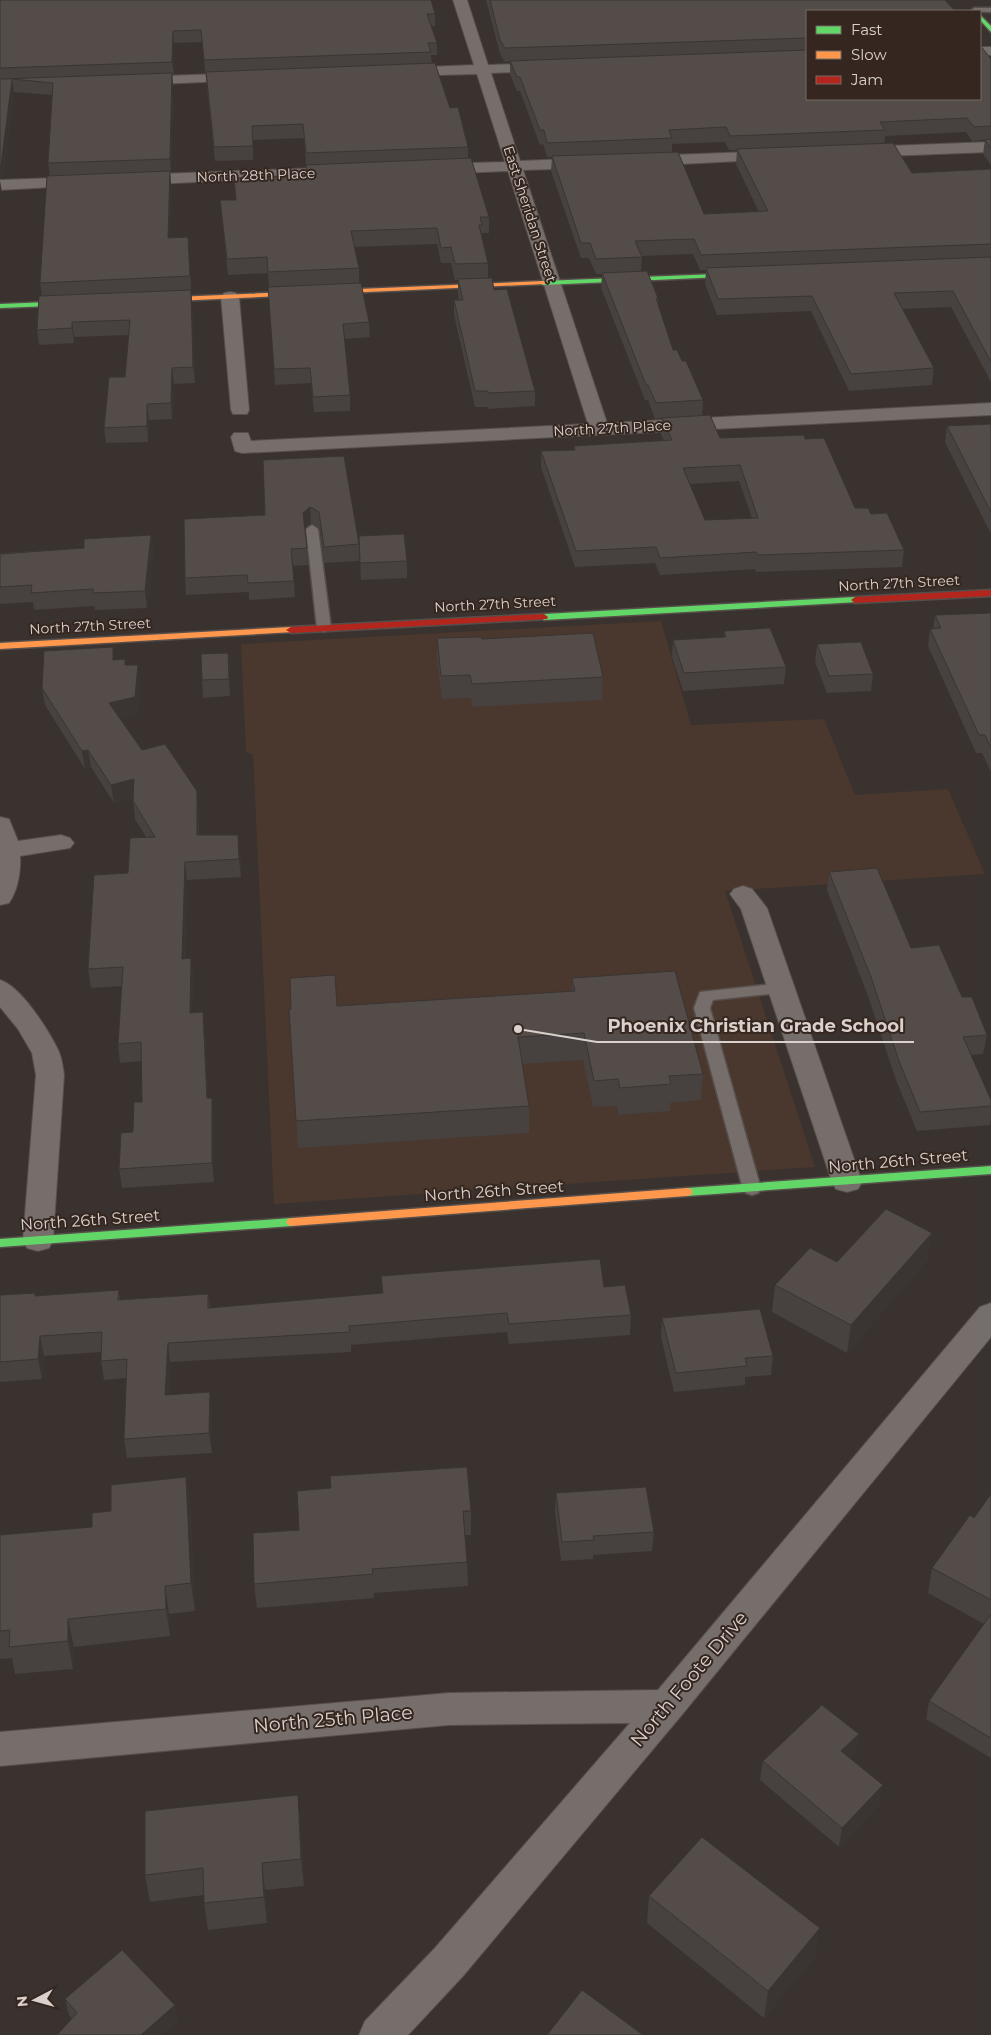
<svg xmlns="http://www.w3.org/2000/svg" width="991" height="2035" font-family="Montserrat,sans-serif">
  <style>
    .built { fill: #4a382e }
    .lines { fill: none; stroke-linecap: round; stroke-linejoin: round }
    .lane-casing { stroke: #564e4b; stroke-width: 3 }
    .street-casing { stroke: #564e4b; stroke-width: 2 }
    .fast-casing { stroke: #564e4b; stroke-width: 3 }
    .slow-casing { stroke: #564e4b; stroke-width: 3 }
    .jam-casing { stroke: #564e4b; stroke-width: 3 }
    .lane { fill: #766e6b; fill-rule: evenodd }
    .street { fill: #766e6b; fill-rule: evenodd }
    .fast { fill: #63d668; fill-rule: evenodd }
    .slow { fill: #ff974d; fill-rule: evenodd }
    .jam { fill: #b3261e; fill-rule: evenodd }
    .wall { fill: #47413f; fill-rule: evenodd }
    .shaded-wall { fill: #3a3533 }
    .building { fill: #534c49; stroke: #3a3533; fill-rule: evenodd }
    .labels { text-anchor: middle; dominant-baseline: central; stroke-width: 4; stroke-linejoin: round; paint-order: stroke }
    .far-street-label { font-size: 14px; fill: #dad1cc; stroke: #352720 }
    .street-label { font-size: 16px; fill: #dad1cc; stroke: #352720 }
    .near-street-label { font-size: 19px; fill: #dad1cc; stroke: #352720 }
    .leader { fill: none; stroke: #dad1cc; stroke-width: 2 }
    .callout-dot { fill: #dad1cc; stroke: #352720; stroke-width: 2 }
    .callout-label { font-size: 18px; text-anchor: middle; font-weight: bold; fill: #dad1cc; stroke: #352720; stroke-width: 4; stroke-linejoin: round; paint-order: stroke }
  </style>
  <rect width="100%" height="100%" fill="#3a322e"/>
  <path class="built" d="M661 621 691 725 824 719 855 795 948 789 985 874 725 891 815 1167 274 1204 253 754 246 752 241 644Z"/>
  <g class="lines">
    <defs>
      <path id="lane" d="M974 8H991V12L971 11Z
        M312 525 318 529 331 628 324 632 317 628 306 529Z
        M782 983 788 984 790 988 788 992 713 1000 710 1008 761 1189 758 1193 752 1195 746 1193 743 1189 694 1008 700 992Z"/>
      <path id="street" d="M453 0H467L488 65 546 63 553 67 546 71 491 73 520 161 590 158 598 163 590 168 523 170 607 423 991 403V415L242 453 235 451 231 437 234 433H248L251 441 588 424 508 171 435 174 427 169 435 164 505 162 477 74 401 76 394 72 401 68 474 65Z
        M980 47H991V55H980Z
        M244 73 251 77 249 80 137 85 130 81 137 77Z
        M991 142V152L860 157 852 152 860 147Z
        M775 151 783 156 780 159 643 166 635 161 643 156Z
        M345 167 353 172 351 175 133 185 125 180 133 175Z
        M83 177 91 182 89 185 0 190V180Z
        M230 292 236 293 239 297 249 410 247 414H233L231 410 221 297 224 293Z
        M0 817 9 819 18 841 61 835 70 838 74 843 70 848 20 856C21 871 18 890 9 903L0 905Z
        M743 886 752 889 767 908 862 1182 858 1189 847 1192 836 1189 832 1182 741 909 730 894 734 889Z
        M0 980C21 986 50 1032 59 1052 62 1059 63 1068 64 1075L53 1240 49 1248 38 1251 27 1248 23 1240 36 1075 32 1053 18 1029 0 1007Z
        M991 1303V1337L680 1717 463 1976 408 2035H359L365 2021 435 1948 630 1723 449 1725 0 1766V1732L449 1693 658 1690 980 1307Z"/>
      <path id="fast" d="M980 15 991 26V32L980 20Z
        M742 273 744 274V276L543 285 539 283 543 281Z
        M75 301H78V305L0 308V304Z
        M855 597 858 598V602L544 620 540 617 544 614Z
        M991 1166V1174L687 1196 683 1195 681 1192 683 1189 687 1188Z
        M292 1218 296 1219 298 1222 296 1225 292 1226 0 1247V1239Z"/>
      <path id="slow" d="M543 281 545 282V284L153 302 149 300 153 298Z
        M291 627 296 630 294 632 0 649V643Z
        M687 1188 691 1189 693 1192 691 1195 687 1196 292 1226 288 1225 286 1222 288 1219 292 1218Z"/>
      <path id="jam" d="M991 590V596L855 603 851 600 855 597Z
        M544 614 548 617 547 619 291 633 286 630 291 627Z"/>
    </defs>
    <use href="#lane" class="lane-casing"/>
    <use href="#street" class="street-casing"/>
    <use href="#fast" class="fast-casing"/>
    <use href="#slow" class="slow-casing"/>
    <use href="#jam" class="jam-casing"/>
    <use href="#lane" class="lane"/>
    <use href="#street" class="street"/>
    <use href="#fast" class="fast"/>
    <use href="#slow" class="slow"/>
    <use href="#jam" class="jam"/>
  </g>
  <path class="wall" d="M0 0 435 14V26H431L437 43V55H431L432 64 450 108 468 147V158L489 217V233H482V237L488 263V278L494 290 535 391V406L488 409V407H475L454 315V300H459L458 294V280H455L451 263H441L437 244 354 247 359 268V283L369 322 370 337 344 339 350 395V411L314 412 311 383 275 385 268 273 228 275 220 200H236L307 175 304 138 253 140V160L215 161 202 42 174 43V74H172L173 86 171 172H170L171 185 170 237H188L192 305 195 383 174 384 172 419 149 420 148 442 106 443 104 428 125 377 129 335 74 337V343L39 345 37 330 42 296 40 283 50 176 48 163 52 95 14 92 3 178 0 179Z
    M486 0H946V1L807 11V99L991 59V165L983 154 985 140 972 141 966 132 885 136 884 144 912 173 991 169V382L951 307 902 309 934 368 932 385 849 391 811 311 717 315 705 284 706 270H700L693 254 641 256 642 257 641 272 658 298V305L673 350 682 361 703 400 702 416 720 438 805 439 855 508 871 514 904 550 902 567 756 572 755 569 660 575 655 563 575 567 541 467V451L574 450V446L664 441 661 434 662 418 655 419 648 400H645L601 288 602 274H596L589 258H581L551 171 552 157H547L543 144 540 145 520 91H517L510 74V61L505 62 500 54ZM725 142 729 150H737L736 164 759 212 704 214 672 152V144ZM739 481 752 518 705 520 690 484Z
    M991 424V532H990L945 442 947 426Z
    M263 460 359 544V561L324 563 320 529 311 523 305 529 308 565 293 566 295 597 249 600V592L186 595 185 578 265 515Z
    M151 535 153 552 147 608 95 610 94 606 34 610 33 602 0 604V550V553L84 548Z
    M359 536 407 561V578L361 580Z
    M991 613V772L982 753H976L928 646 930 629H933L935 615Z
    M724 631 786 667 784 684 683 691 672 657 673 640 724 637Z
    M437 638 482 639 603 677 602 700 472 707 471 698 442 699 437 661Z
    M817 644 873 674 871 691 827 693 815 662Z
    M228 653 230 670V696L203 698 202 680Z
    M125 659V665L140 682 137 715 120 719 142 750 199 809V835L240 853 241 877 187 880 185 959 191 958 193 977 192 1013 203 1012 205 1031 208 1098 214 1116V1182L122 1188 119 1169 133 1132 142 1102V1061L120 1063 118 1044 122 986 91 988 88 969 128 873 146 837 135 819 133 798 114 803 91 767 85 769 45 705 42 688 114 660Z
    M829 872 911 948 962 997 987 1035 983 1054 971 1055 991 1100V1119L990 1125 917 1131 896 1080 868 996 827 890Z
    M572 978 703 1074 701 1100 670 1103V1111L619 1115 617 1106 593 1107 583 1060 522 1064 529 1106V1133L298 1148 289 1009 572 991Z
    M932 1233 927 1260 847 1353 772 1312 775 1285 837 1262Z
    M381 1276 604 1287 631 1315 630 1335 509 1344 507 1332 351 1345V1352L170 1362 169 1395 212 1411V1453L127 1458 124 1439 126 1378 104 1380 101 1361V1352L44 1356 42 1379 0 1382V1295L36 1296 119 1290 120 1300 208 1294 210 1308 382 1293Z
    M662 1318 773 1356 771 1375 745 1377V1385L674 1392 661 1337Z
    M186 1477 190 1505 195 1611 169 1614 170 1636 74 1647 73 1669 15 1674 12 1658 0 1659V1535L92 1527 111 1511Z
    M556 1493 654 1532 652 1551 593 1555V1559L561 1561 555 1512Z
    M991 1494V1758L926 1719 929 1701 984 1624 928 1593 932 1568 974 1518Z
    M471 1511V1535H465L467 1562 468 1586 374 1593V1598L257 1608 254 1584 299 1530Z
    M859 1734 855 1753 850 1758 880 1804 839 1847 760 1780 763 1761Z
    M298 1795 300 1822 304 1886 265 1890 267 1923 208 1930 204 1903V1895L150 1902 145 1875Z
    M649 1896 816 1955 764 2018 647 1923Z
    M65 1999 175 2005 178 2021 161 2035H57L72 2019 69 2015Z"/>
  <path class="shaded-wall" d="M173 31 174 43V74L172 62Z
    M172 73 173 86 171 172 170 159Z
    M12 79 14 92 3 178 0 179V165Z
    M170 171 171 185 170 252 168 238Z
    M0 181 2 192 0 204Z
    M191 290 192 305 195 383 193 367Z
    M72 322 74 337V343L72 328Z
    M172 368 174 384 172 419 171 403Z
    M147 404 149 420 148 442 147 426Z
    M310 507 311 523 304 529 303 513Z
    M151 535 153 552 147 608 145 591Z
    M228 653 230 670V696L229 679Z
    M138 665 140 682 137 715 112 721 109 703Z
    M88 750 91 767 85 769 82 751Z
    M134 779 136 797 114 803 111 785Z
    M197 791 199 809 198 853 197 835Z
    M238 835 240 853 241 877 239 859Z
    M185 862 187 880 184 977 182 959Z
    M191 958 193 977 192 1032 190 1013Z
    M203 1012 205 1031 209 1117 207 1098Z
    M212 1098 214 1116V1182L212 1163Z
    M932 1233 927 1260 847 1353 851 1325Z
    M40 1336 44 1356 42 1379 38 1359Z
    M168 1343 170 1362 168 1414 165 1395Z
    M210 1392 212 1411V1453L209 1433Z
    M186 1477 190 1505 195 1611 191 1583Z
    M165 1586 169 1614 170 1636 166 1609Z
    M68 1619 74 1647 73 1669 68 1641Z
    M859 1734 855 1753 838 1770 841 1751Z
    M883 1785 880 1804 839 1847 842 1828Z
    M298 1795 300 1822 304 1886 301 1859Z
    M262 1863 265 1890 267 1923 264 1897Z
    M820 1928 816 1955 764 2018 768 1991Z
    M175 2005 178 2021 161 2035H141Z"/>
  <path class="building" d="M0 0H431L435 14H427L437 43H428L431 52 204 60 201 30 173 31 172 62 0 68Z
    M490 0H945L955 11H807V38L505 48 500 40Z
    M980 45 991 59V126L974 127 967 118 880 122 885 130 730 136 726 127 669 130 672 138 547 143 544 130H540L520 77H517L510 61 807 50V99H980Z
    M435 63 450 108 458 107 468 147 306 153 303 124 252 126 253 146 214 147 206 72Z
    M172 73 170 159 48 163 53 83 12 79 1 165H0V79Z
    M991 139V148L985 140Z
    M893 143 912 173 991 169V244L701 255 694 239 635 241 642 257 596 259 590 243H581L552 156 678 152 704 214 768 211 737 149Z
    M471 158 489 217H480L482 225H479L488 263 455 264 451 247 441 248 437 228 351 231 359 268 268 272 267 257 227 259 220 200H236L234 178 307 175 306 165Z
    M170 171 168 238 188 237 190 276 40 283 47 176Z
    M991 257V362L953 291 894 293 934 368 851 374 812 296 718 299 706 268Z
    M647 271 658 298H656L673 350H677L682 361H686L703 400 656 403 648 385H646L602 273Z
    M492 278 494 290 507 289 535 391 488 393V391H475L454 300H463L458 279Z
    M361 283 369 322 343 324 350 395 313 397 310 368 274 369 268 287Z
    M191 290 193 367 172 368 171 403 147 404V426L104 428 109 377H125L130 320 72 322V328L37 330 39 296Z
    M710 415 720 438 804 435 805 439 824 438 855 508H868L871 514 887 513 904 550 758 555 756 552 660 558 656 547 576 551 541 451 575 450 574 446 672 440 662 418ZM740 465 758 518 705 520 683 468Z
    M991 424V512L947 426Z
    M344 456 359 544 324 547 319 512 310 507 303 513 307 548 291 549 294 581 248 583 247 575 185 578 184 519 265 515 263 460Z
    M404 534 407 561 360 563 359 536Z
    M151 535 145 591 93 593V589L31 593 32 585 0 587V554L84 548V539Z
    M991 613V748L985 735H979L930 629 941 628 935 615Z
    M770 628 786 667 684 673 673 640 726 637 724 631Z
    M593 633 603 677 472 684 470 675 441 676 437 638 481 637 482 639Z
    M861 642 873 674 829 676 817 644Z
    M113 647V660L125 659V665H138L135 697 109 703 142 750 165 744 197 791V835H238L239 859 185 862 182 959 191 958 190 1013 203 1012 207 1098H212V1163L119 1169 121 1133 133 1132 134 1102H142L141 1042 118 1044 123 967 88 969 94 875 128 873 130 838 155 837 133 801 134 779 111 785 88 750 82 751 42 688 44 651Z
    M228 653 229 679 202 680 201 654Z
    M877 868 911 948 939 945 962 997H972L987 1035 963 1037 991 1100V1106L920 1112 899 1061 871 977 829 872Z
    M675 971 703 1074 669 1076 671 1084 620 1088 618 1079 594 1081 584 1033 518 1037 529 1106 296 1121 289 1009H291L290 978 335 975 337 1006 575 991 572 978Z
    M886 1209 932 1233 851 1325 775 1285 810 1248 837 1262Z
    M600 1259 604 1287 625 1285 631 1315 509 1324 507 1313 349 1326 350 1332 168 1343 165 1395 210 1392 209 1433 124 1439 127 1359 101 1361 102 1332 40 1336 38 1359 0 1362V1295L35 1293V1296L119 1290 118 1300 208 1294V1308L383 1293 381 1276Z
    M760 1309 773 1356 745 1358 747 1366 676 1373 662 1318Z
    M467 1467 471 1511H463L467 1562 372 1569 373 1574 254 1584 253 1533 299 1530 297 1491 331 1488 330 1476Z
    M186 1477 191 1583 165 1586 166 1609 68 1619V1641L9 1647 10 1630 0 1631V1535L92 1527V1513L111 1511V1485Z
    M646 1487 654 1532 593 1536 594 1540 562 1542 556 1493Z
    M991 1494V1600L932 1568 970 1515 974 1518Z
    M991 1614V1738L929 1701Z
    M822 1705 859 1734 841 1751 883 1785 842 1828 763 1761Z
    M298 1795 301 1859 262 1863 264 1897 204 1903 203 1868 145 1875V1811Z
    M702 1837 820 1928 768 1991 649 1896Z
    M122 1950 175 2005 141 2035H57L77 2013 65 1999Z
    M582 1990 643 2035H547Z"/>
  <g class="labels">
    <g class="far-street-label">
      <text transform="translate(256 175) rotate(-2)">North 28th Place</text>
      <text transform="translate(530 214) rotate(72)">East Sheridan Street</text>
      <text transform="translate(612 428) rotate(-3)">North 27th Place</text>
      <text transform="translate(899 583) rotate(-3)">North 27th Street</text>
      <text transform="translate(495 604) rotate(-3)">North 27th Street</text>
      <text transform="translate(90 626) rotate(-3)">North 27th Street</text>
    </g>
    <g class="street-label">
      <text transform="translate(898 1161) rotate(-5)">North 26th Street</text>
      <text transform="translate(494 1191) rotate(-4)">North 26th Street</text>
      <text transform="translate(90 1220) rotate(-4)">North 26th Street</text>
    </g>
    <g class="near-street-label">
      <text transform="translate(689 1679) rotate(-50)">North Foote Drive</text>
      <text transform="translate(333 1719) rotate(-5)">North 25th Place</text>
    </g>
  </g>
  <path class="leader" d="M518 1029L597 1042H914"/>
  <circle class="callout-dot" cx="518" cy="1029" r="5"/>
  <g class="callout-label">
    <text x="756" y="1032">Phoenix Christian Grade School</text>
  </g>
  <rect x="806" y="10" width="175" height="90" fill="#352720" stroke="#776b65"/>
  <rect x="816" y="26" width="25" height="8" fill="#63d668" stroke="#776b65"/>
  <text x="851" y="35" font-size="15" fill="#dad1cc">Fast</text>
  <rect x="816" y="51" width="25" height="8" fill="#ff974d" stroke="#776b65"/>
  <text x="851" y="60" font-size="15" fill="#dad1cc">Slow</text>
  <rect x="816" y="76" width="25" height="8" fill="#b3261e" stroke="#776b65"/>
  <text x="851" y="85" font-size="15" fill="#dad1cc">Jam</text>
  <g transform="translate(35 2000) rotate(264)" stroke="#352720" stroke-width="4" paint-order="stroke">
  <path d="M0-4L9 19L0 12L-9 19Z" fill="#dad1cc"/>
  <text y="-8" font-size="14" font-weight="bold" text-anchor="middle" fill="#dad1cc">N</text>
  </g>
</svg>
